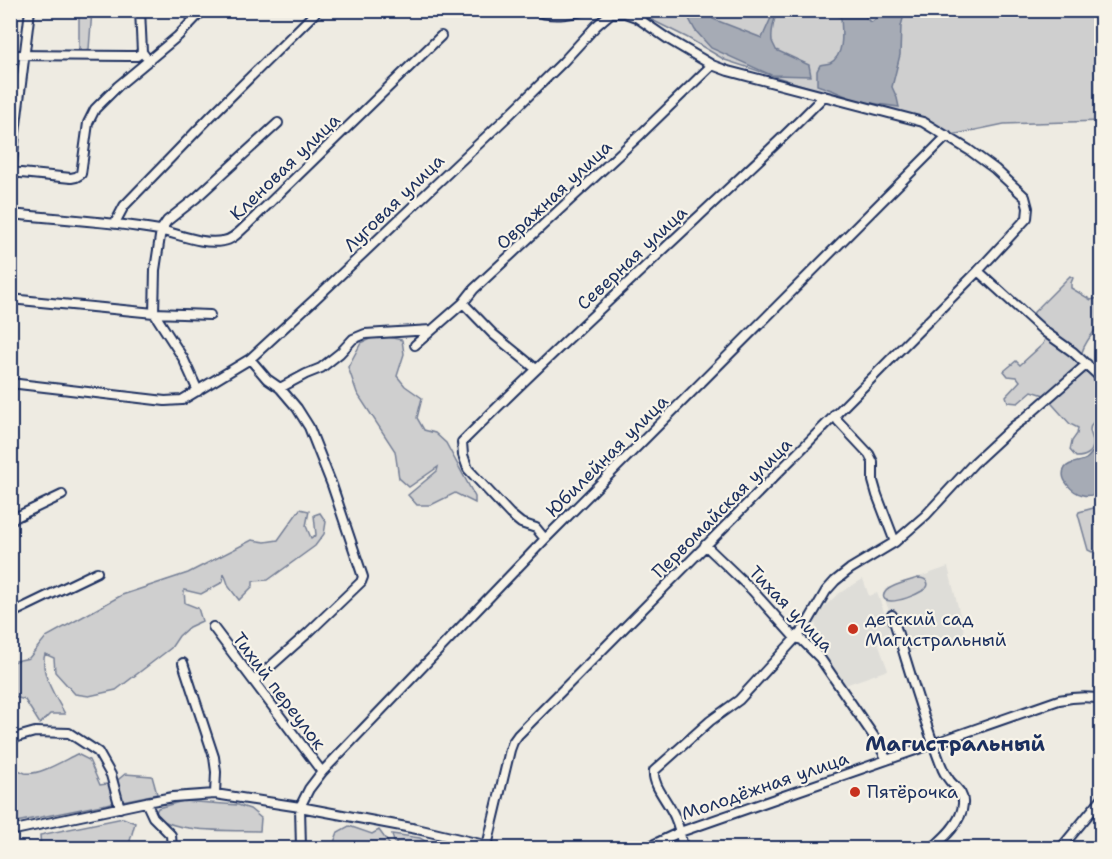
<svg xmlns="http://www.w3.org/2000/svg" width="1112" height="859" font-family="'Shantell Sans',sans-serif">
  <style>
    .built { fill: #deddd8 }
    .green { fill: #cfcfcf; stroke: #757f96; stroke-width: 1.5 }
    .water { fill: #a6abb5; stroke: #6e7992; stroke-width: 1.5 }
    .lines { fill: none; stroke-linecap: round; stroke-linejoin: round }
    .minor-casing { stroke: #1b2f5e; stroke-width: 12 }
    .minor { stroke: #f7f3e8; stroke-width: 8 }
    .poi-dot { fill: #c8321e; stroke: #f7f3e8; stroke-width: 2 }
    .labels { text-anchor: middle; dominant-baseline: central; stroke-width: 4.5; stroke-linejoin: round; paint-order: stroke }
    .street-label { font-size: 18px; fill: #1b2f5e; stroke: #f7f3e8 }
    .poi-label { font-size: 18px; fill: #1b2f5e; stroke: #f7f3e8; text-anchor: start }
    .quarter-label { font-size: 21px; font-weight: bold; fill: #1b2f5e; stroke: #f7f3e8 }
  </style>
  <rect width="100%" height="100%" fill="#eeebe2"/>
  <filter id="ink" filterUnits="userSpaceOnUse"><feTurbulence type="fractalNoise" baseFrequency=".0167" numOctaves="2"/><feDisplacementMap in="SourceGraphic" scale="12" xChannelSelector="R" yChannelSelector="G"/><feConvolveMatrix kernelMatrix="1 2 1 2 8 2 1 2 1" color-interpolation-filters="sRGB"/></filter>
  <g filter="url(#ink)">
    <path class="built" d="M948 567 966 639 938 648 934 643 906 653 883 595 885 589Z
      M863 579 869 596 877 593 889 625V634L876 638 888 670 845 685 828 664 814 620 826 605 838 594Z"/>
    <path class="green" d="M79 11H92L89 49 79 51Z
      M639 11H1101V121L1004 124 947 136 923 122 823 92 725 60 688 38 650 19Z
      M1070 276 1073 278 1071 283V288L1091 300 1101 297C1101 304 1104 315 1101 321 1100 325 1095 330 1093 333 1073 359 1080 364 1101 384V414C1097 418 1090 423 1090 430 1090 434 1094 439 1093 444 1093 454 1084 457 1076 457L1070 450 1072 441 1077 434 1078 428 1070 424 1044 395 1032 391 1018 403 1008 402 1006 396 1020 381 1017 377 1008 376 1004 371 1016 361 1020 365 1043 344 1046 336 1033 317 1034 312Z
      M374 337H388L402 340 404 354 397 376 405 386 422 398 417 418 424 430 435 433 446 443 475 497V503L455 493 431 505H417L408 495 437 471 438 467 409 487 399 478 395 451 357 393 348 367 361 343Z
      M1101 506V550L1092 552 1088 550 1078 514 1079 512Z
      M300 509 309 511 306 526 311 538 316 535 314 515 320 513 326 522 324 534 315 546 268 580 253 581V586L239 600 229 587 224 573 223 582 201 594 184 590 185 603 198 608 202 621 189 627 179 636 171 648 116 690 89 696 75 694 55 672 54 658 45 654C39 672 56 698 65 714H50L40 724 25 700 11 696V662L29 658 46 637 122 595 188 573 252 540 265 542 278 540Z
      M918 578C928 578 932 586 922 591 914 596 900 601 891 601 879 601 883 591 892 587 900 583 909 581 918 578Z
      M77 754 89 760 100 785 114 783 125 774 152 776 157 794 11 823V767C15 768 20 771 25 773 39 776 64 760 77 754Z
      M183 801 238 805 250 809 261 818 260 831C236 830 169 834 155 814L158 808Z
      M123 818 135 823 128 848H41L40 835Z
      M349 826 372 834 379 830 392 848H335L333 845 338 832Z
      M392 834 420 838 437 848H401V847L394 842Z"/>
    <path class="water" d="M677 11H714L713 19 762 38 774 11H778C774 18 771 32 772 41 772 42 776 49 776 50L809 65 811 76 771 75 711 48 695 30 687 15 679 12Z
      M833 11 844 12 861 11 869 21 872 22 885 11H905L901 26 900 55 892 87 897 98 899 107 857 101 834 91 817 85V71L820 65C823 64 827 64 830 63 845 55 842 32 841 18Z
      M1101 441V492C1096 494 1090 497 1083 495 1073 493 1058 479 1065 468 1070 461 1080 463 1086 459 1093 454 1095 446 1101 441Z"/>
    <g class="lines">
      <defs>
        <path id="minor" d="M140 10 142 52 145 56
          M534 10C551 18 570 14 588 10
          M10 55 128 56H137L142 52
          M11 172 71 178 76 177 81 174 88 123 95 109 118 86 178 36 203 10
          M11 176 15 133 30 10
          M10 214C60 219 110 221 159 230 179 234 202 245 223 241 233 240 241 230 249 223L441 36
          M115 223 124 206 212 115 318 10
          M978 271 1045 332 1073 352 1102 379
          M10 299 154 313 210 315
          M463 303 493 334 536 369
          M415 345 463 303 474 289 641 134 712 65
          M250 359 267 379 280 388 297 408 309 427 332 485 363 577 361 582 309 632 254 681
          M10 383 165 401 182 400 250 359 314 300 508 116 563 62 596 26 611 13H625L636 17 668 39 712 65 728 71 923 122 969 150 995 169 1025 197 1028 208 1027 218 978 271 518 735 513 742 510 750 487 846
          M280 388 306 374 321 368 340 353 353 339 365 334 431 330
          M198 391 183 358 154 313 155 270 161 230 167 221 196 198 278 123
          M835 414 838 421 869 454 873 462V481L877 495 895 542
          M10 520 62 495
          M545 539 536 528 521 523 510 514 468 469 463 455 462 442C538 366 617 293 696 219 739 178 783 139 824 96
          M705 545 752 590 795 638 802 640 820 658 877 741 887 760
          M10 614 97 572
          M892 615C908 665 922 716 941 765 943 771 946 776 950 781 956 788 964 793 963 804 962 822 944 838 932 848
          M213 627 322 772
          M183 663 214 757 216 772 215 794
          M10 739 35 732 69 733 98 752 111 775 120 808
          M146 802 153 817 171 835 172 848
          M10 831 146 802 173 797 215 794 300 807 417 829 497 848
          M301 848 300 807 309 789 322 772 545 539 947 136
          M646 848 680 832 1059 700C1074 697 1087 696 1102 699
          M683 848C681 839 680 829 676 820 671 804 652 787 654 771L710 721 739 700 804 629 826 591 835 581 850 569 895 542 926 515 974 463 1014 426 1024 419 1087 364
          M1061 848 1102 798"/>
      </defs>
      <use href="#minor" class="minor-casing"/>
      <use href="#minor" class="minor"/>
    </g>
  </g>
  <g class="poi-dot">
    <circle cx="853" cy="629" r="6"/>
    <circle cx="855" cy="792" r="6"/>
  </g>
  <g class="labels">
    <g class="street-label">
      <text transform="translate(285 167) rotate(-44)">Кленовая улица</text>
      <text transform="translate(554 195) rotate(-43)">Овражная улица</text>
      <text transform="translate(394 203) rotate(-44)">Луговая улица</text>
      <text transform="translate(632 258) rotate(-43)">Северная улица</text>
      <text transform="translate(607 456) rotate(-45)">Юбилейная улица</text>
      <text transform="translate(722 508) rotate(-45)">Первомайская улица</text>
      <text transform="translate(791 609) rotate(46)">Тихая улица</text>
      <text transform="translate(279 691) rotate(53)">Тихий переулок</text>
      <text transform="translate(765 786) rotate(-19)">Молодёжная улица</text>
    </g>
    <g class="poi-label">
      <text x="865" y="619">детский сад<tspan x="865" dy="21">Магистральный</tspan></text>
      <text x="867" y="792">Пятёрочка</text>
    </g>
    <g class="quarter-label">
      <text x="955" y="744">Магистральный</text>
    </g>
  </g>
  <rect width="1112" height="859" fill="none" stroke="#f7f3e8" stroke-width="36"/>
  <rect x="18" y="18" width="1076" height="823" fill="none" stroke="#1b2f5e" stroke-width="2" filter="url(#ink)"/>
</svg>
